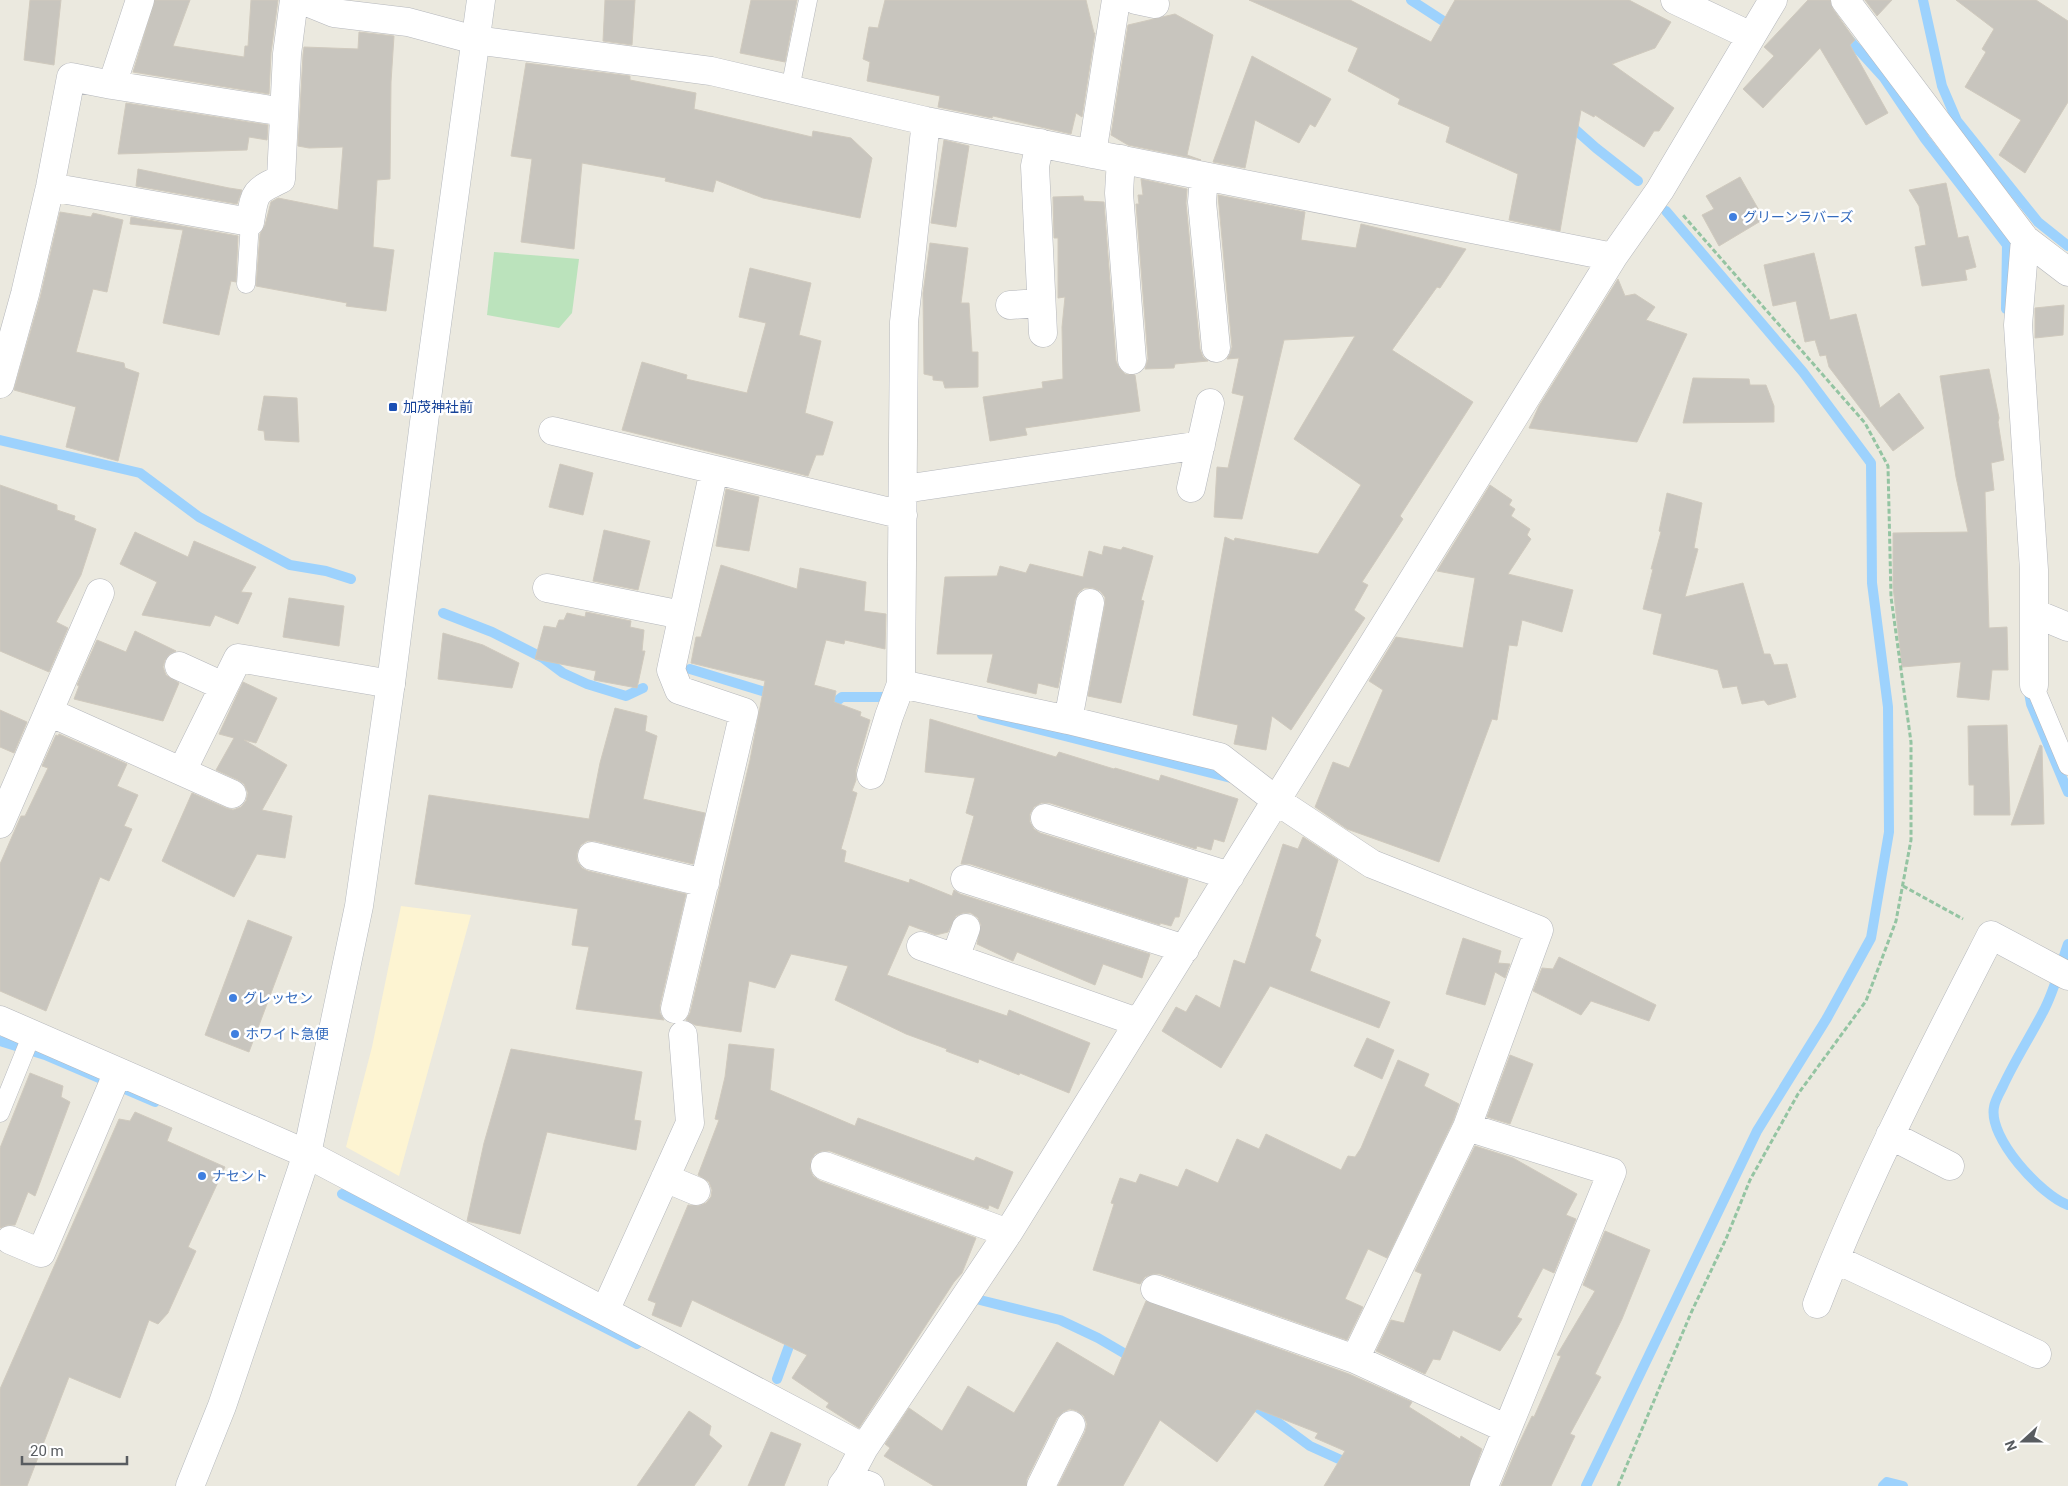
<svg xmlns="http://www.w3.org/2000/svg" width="2068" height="1486" font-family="Roboto,'Noto Sans JP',sans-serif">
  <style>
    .commercial { fill: #fdf4d2 }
    .green { fill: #bbe3bc }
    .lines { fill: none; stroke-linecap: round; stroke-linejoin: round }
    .stream { stroke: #9dd2fd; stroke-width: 10 }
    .building { fill: #c8c5be; stroke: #d0cabe }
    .lane-casing { stroke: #b5b7bc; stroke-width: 19 }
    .street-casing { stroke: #b5b7bc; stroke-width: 29 }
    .secondary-casing { stroke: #b5b9be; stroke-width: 29 }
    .path { stroke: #94c4a2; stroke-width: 3; stroke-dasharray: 5 2.5; stroke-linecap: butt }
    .lane { stroke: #fff; stroke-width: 18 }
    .street { stroke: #fff; stroke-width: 28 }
    .secondary { stroke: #fff; stroke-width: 28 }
    .shop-dot { fill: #3f7fe0; stroke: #fff; stroke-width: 2 }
    .transit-dot { fill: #1a4fb4; stroke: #fff; stroke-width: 2 }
    .labels { text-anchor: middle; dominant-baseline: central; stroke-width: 5; stroke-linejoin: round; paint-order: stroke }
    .shop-label { font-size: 14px; fill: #366cbe; stroke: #fff; text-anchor: start }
    .transit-label { font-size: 14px; fill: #164399; stroke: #fff; text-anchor: start }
  </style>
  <rect width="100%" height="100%" fill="#ebe9df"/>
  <path class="commercial" d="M401 906 471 915 399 1176 346 1147 372 1047Z"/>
  <path class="green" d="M494 252 579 259 572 313 559 328 487 315Z"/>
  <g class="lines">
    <path class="stream" d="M1411 0 1454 28
      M1923 0 1942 86 1957 121 2038 222 2068 246
      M1844 34 1884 78 1925 139 2007 245 2006 309
      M1569 124 1596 148 1638 181
      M0 440 140 473 199 517 290 565 326 571 351 579
      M443 613 492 632 543 658 563 673 587 684 626 696 643 688
      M690 669 775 695
      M2028 687 2031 704 2068 792
      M823 707 828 708 842 697H883
      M982 715 1231 778
      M2068 944C2060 967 2054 992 2043 1012 2030 1037 2015 1060 2003 1086 2000 1092 1995 1100 1994 1107 1988 1138 2041 1195 2068 1205
      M0 1041 45 1055 155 1102
      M342 1194 637 1344
      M980 1300 1060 1320 1098 1338 1134 1359
      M777 1379 793 1335
      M1250 1402 1310 1446 1352 1465
      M1586 1486 1757 1131 1827 1018 1871 938 1889 832 1888 707 1872 583 1871 463 1803 372 1666 211
      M1883 1486 1887 1482 1903 1486"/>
  </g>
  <path class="building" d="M30 0H61L54 65 24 60Z
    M155 0H190L173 46 244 57 245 46H248L251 0H278L271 53 269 94 133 72Z
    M605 0H635L632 45 603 41Z
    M751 0H797L785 62 740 53Z
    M885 0H1086L1094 33H1095L1082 117 1076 113 1071 134 993 116 992 118 938 107 940 96 867 81 870 62 863 59 869 27 878 28Z
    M1249 0H1350L1431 42 1455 0H1629L1671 22 1655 48 1612 64 1674 108 1659 131H1654L1644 147 1595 115 1594 117 1581 110 1560 231 1509 220 1518 174 1446 142 1450 127 1398 104 1400 99 1348 71 1358 48Z
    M1808 0H1830L1833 9 1855 40 1850 45 1888 113 1866 125 1820 48 1763 108 1743 89 1774 56 1764 47Z
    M1865 0H1892L1877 16Z
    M1956 0H2036L2068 21V102L2025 173 1999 155 2021 120 1965 87 1986 52 1982 49 1994 29Z
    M1175 14 1213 35 1187 155 1201 160 1128 145 1111 135 1128 25Z
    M359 32 394 36 391 82 390 179 377 180 373 247 394 250 386 311 346 306 347 303 256 286 260 234 265 225 271 202 278 198 338 210 343 147 309 148 298 146 303 55 304 47 358 49Z
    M1252 56 1331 99 1315 127 1310 124 1299 143 1255 120 1245 168 1213 162Z
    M526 63 630 76V80L696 93 694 109 812 137 813 131 851 138 872 158 860 218 763 198 716 180 713 192 665 181 666 178 582 163 574 249 521 242 532 159 511 156Z
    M126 103 268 125 267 140 249 137 247 150 118 154Z
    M944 140 969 146 956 227 931 223Z
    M138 169 229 188 242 190 237 204 136 186Z
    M1740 177 1764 219 1719 246 1702 215 1714 209 1706 196Z
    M1141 179 1187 189 1186 203 1200 349 1203 357 1208 361 1175 364 1174 368 1145 369 1148 359 1136 204H1139L1138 195H1143Z
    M1946 183 1958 238 1968 236 1976 267 1965 270 1967 280 1922 286 1915 247 1926 245 1919 206 1909 190Z
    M1218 195 1305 212 1301 240 1356 248 1361 224 1466 249 1440 288 1437 287 1392 350 1473 402 1400 516 1403 519 1362 582 1368 585 1354 610 1365 618 1291 730 1272 716 1266 750 1234 744 1238 725 1193 715 1225 537 1234 541 1235 538 1318 554 1361 485 1294 439 1355 336 1284 340 1242 519 1214 517 1217 467 1228 468 1244 396 1232 393 1239 358 1227 359 1230 354 1232 347Z
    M1083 196 1084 201 1104 202 1116 361 1119 368 1125 374 1135 375 1140 411 1025 428 1027 435 990 441 983 397 1043 388 1042 382 1063 379 1062 327 1065 297 1058 298V238H1054L1053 197Z
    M60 212 91 217 93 213 123 220 107 292 93 289 76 352 124 363 125 368 139 373 118 461 66 447 76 407 14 390 40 298Z
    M131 217 238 236 236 282 231 281 219 335 163 323 183 230 130 224Z
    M930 243 968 248 961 303H969L972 352H978V387L945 388 943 381 933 380V376L924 374 923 293Z
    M1814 253 1830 320 1856 314 1880 408 1899 393 1924 428 1893 451 1829 367 1826 355 1820 356 1815 340 1805 342 1796 301 1773 306 1764 265Z
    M750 268 811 283 799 335 821 341 805 413 833 422 823 455H816L808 476 622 430 642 362 687 375 686 379 747 393 766 323 739 317Z
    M1618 279 1625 296 1635 294 1655 307 1646 320 1687 334 1637 442 1529 428 1539 406Z
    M2064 305 2063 335 2035 338V308Z
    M1989 369 1999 418 1998 422 2004 460 1991 463 1994 490 1985 492 1989 628 2007 627 2008 670H1992L1989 700 1957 697 1961 662 1902 667 1893 587V533L1968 532 1956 477 1940 376Z
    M1693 378 1749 379 1750 385H1766L1774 406V422L1683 423Z
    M264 396 297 398 299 442 265 440 264 431 258 430Z
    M560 464 593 473 583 515 549 507Z
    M0 485 57 505V510L75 516 74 520 96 529 81 575 56 622 68 628 49 672 0 651Z
    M1490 485 1512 500 1509 505 1515 509 1511 516 1530 529 1527 535 1531 539 1508 574 1573 590 1562 632 1522 620 1517 646 1509 645 1497 720 1492 719 1439 862 1347 829 1315 807 1333 762 1349 768 1383 690 1369 681 1396 637 1463 648 1475 578 1437 571Z
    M726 489 759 497 749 551 716 546Z
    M1667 493 1702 503 1694 548 1698 549 1685 597 1743 583 1764 654H1770L1774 665 1787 664 1796 697 1768 705 1764 700 1742 704 1737 686 1723 688 1718 670 1653 654 1662 614 1643 609 1653 569H1651L1661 532 1659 531Z
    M604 530 650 541 638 590 593 581Z
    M135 532 188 557 194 541 256 567 241 592 252 593 238 624 215 615 210 626 142 615 157 582 120 564Z
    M1104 546 1121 550 1123 547 1153 556 1141 600 1144 601 1121 703 1088 696 1105 605V597L1100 591 1093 588H1084L1078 593 1075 600 1058 688 1038 683 1036 694 987 682 993 654H937L945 577 997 576 1000 566 1026 573 1030 564 1083 577 1089 551 1102 555Z
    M721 565 797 589 800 568 866 582 864 611 886 614 885 649 845 640 844 644 826 640 814 685 836 691 834 702 861 712 860 716 870 720 856 770V780L852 791 857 793 841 849 846 851 844 862 909 883 910 879 952 896 954 890 960 894 1150 954 1142 978 1103 964 1095 985 1017 952 1013 961 977 944 981 925 978 918 971 913H963L956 916 948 932 936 935 909 925 887 975 1007 1016 1009 1010 1090 1043 1069 1093 1020 1073 1019 1075 979 1059 978 1063 946 1051 947 1049 906 1034 835 1000 848 966 791 954 775 988 749 981 741 1032 695 1025 686 1020 690 1013 750 760 765 681 691 663 696 637H701Z
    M289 598 344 606 339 646 283 637Z
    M586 612 631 621 630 627 644 630 642 651H645L637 688 594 680 596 671 535 659 544 626 556 628 559 620H564L567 613 585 617Z
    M135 631 176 651 170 654 165 660 163 667 166 675 179 683 163 721 74 699 79 686 77 685 97 640 126 652Z
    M443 633 483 645 519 663 512 688 438 679Z
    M243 682 277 698 256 743 244 740 287 765 262 810 292 816 285 858 257 854 234 897 162 861 192 793 226 808 233 810 241 807 246 801 248 793 244 784 238 780 216 770 234 738 219 734Z
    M615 708 647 716 645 731 657 736 643 799 705 813 693 864 595 841H587L581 845 577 853V861L582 868 588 871 686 894 660 1005V1013L664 1020 576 1009 589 947 572 945 578 909 415 884 429 795 589 819 600 763Z
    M0 710 27 722 14 753 0 747Z
    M930 719 1056 757 1059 752 1114 769 1115 768 1159 781 1161 775 1238 799 1224 842 1214 839 1211 850 1197 846 1196 849 1050 803H1041L1034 807 1030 814V822L1034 829 1040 833 1188 879 1179 917H1175L1171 926 1160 923V925L970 864H961L974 816 966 813 975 778 925 772Z
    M2007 725 2010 815H1974V785H1969L1968 726Z
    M59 734 127 764 117 786 138 795 124 826 132 829 109 881 100 877 46 1011 0 991V864L21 816H25L48 768 42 766 56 735 58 736Z
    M2040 745 2042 746 2044 824 2011 825Z
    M1303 837 1338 860 1315 936 1321 940 1310 971 1390 1002 1379 1028 1270 986 1221 1068 1162 1031 1176 1007 1186 1012 1196 995 1220 1008 1234 960 1245 964 1283 844 1298 849Z
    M248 920 292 937 249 1052 205 1035Z
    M1463 938 1501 951 1498 963 1510 964 1505 978 1495 972 1485 1005 1446 994Z
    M1559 957 1656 1005 1649 1021 1591 1001 1581 1015 1533 991 1542 968 1553 969Z
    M1367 1038 1394 1050 1382 1079 1354 1066Z
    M729 1044 774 1049 770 1090 855 1126 858 1118 974 1161 976 1157 1013 1172 998 1209 989 1205 988 1209 830 1151H822L815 1154 811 1160 810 1169 813 1176 820 1181 976 1238 962 1273 954 1282 859 1428 826 1407 829 1403 792 1378 807 1355 692 1300 681 1327 652 1315 656 1303 648 1300 688 1205 698 1206 706 1203 711 1197 712 1190 709 1182 698 1175 719 1120 715 1119 725 1077Z
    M511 1049 642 1072 634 1120 641 1121 636 1150 547 1132 520 1234 467 1221 484 1143Z
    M1510 1055 1533 1064 1510 1124 1487 1117Z
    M1398 1060 1429 1074 1424 1086 1459 1104 1453 1121 1387 1258 1368 1249 1345 1299 1363 1307 1347 1340 1160 1274H1153L1145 1277 1140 1284 1093 1270 1114 1204 1111 1203 1120 1178 1136 1183 1140 1174 1178 1187 1186 1169 1218 1183 1237 1139 1259 1149 1266 1134 1341 1170 1348 1156 1355 1157 1361 1148Z
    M30 1073 63 1086 61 1097 70 1102 35 1196 28 1192 15 1225H8L0 1228V1148Z
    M135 1112 172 1128 167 1141 225 1167 188 1247 196 1251 168 1313 158 1324 149 1320 120 1398 69 1377 27 1486H0V1389L119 1119 130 1121Z
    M1475 1146 1513 1158 1577 1194 1566 1215 1576 1219 1554 1273 1543 1268 1517 1317 1522 1319 1500 1351 1453 1330 1440 1360 1433 1359 1425 1374 1376 1351 1391 1320 1404 1323 1422 1274 1415 1271Z
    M1605 1231 1650 1250 1622 1319 1595 1374 1601 1377 1570 1434 1575 1436 1551 1486H1501L1516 1450 1532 1416 1534 1417 1561 1356 1557 1355 1595 1291 1583 1285Z
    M1146 1301 1349 1374 1412 1402 1409 1407 1460 1439 1461 1436 1482 1449 1469 1486H1324L1345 1451 1315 1438 1318 1433 1257 1409 1217 1462 1160 1420 1123 1486H1058L1085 1432 1087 1424 1084 1416 1077 1411 1070 1409 1063 1412 1057 1418 1027 1479 1026 1486H934L884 1456 890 1448 885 1444 909 1408 942 1431 968 1386 1014 1413 1057 1342 1114 1376Z
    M689 1411 711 1426 709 1435 722 1446 694 1486H637Z
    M771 1432 801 1444 784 1486H748Z"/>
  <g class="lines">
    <defs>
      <path id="lane" d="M790 89 808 0
        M246 284 250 222
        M2034 685 2068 766
        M0 1113 32 1034"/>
      <path id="street" d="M302 0 334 13 408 22 475 40 711 71 926 121 1613 257
        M1136 0 1155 4
        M1675 0 1751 36
        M1845 0 2025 239 2068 272
        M112 85 140 0
        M926 121 904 322 901 684 1068 720 1220 757 1277 801 1372 864 1539 930 1467 1127 1355 1359
        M1040 143 1035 166 1043 333
        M1092 154 1116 0
        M1121 159 1119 193 1132 360
        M1204 176 1202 202 1216 348
        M50 187 250 222C255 193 253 192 281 179L287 54 294 0
        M2025 239 2018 325 2034 570V685
        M1010 305 1041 303
        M0 384 25 294 50 187 71 77 112 85 284 112
        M553 431 903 515
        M1191 488 1210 403
        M904 489 1201 445
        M547 588 682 615
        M2034 613 2068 627
        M179 666 223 686
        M49 712 232 794
        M1068 720 1090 603
        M182 771 238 658 391 684
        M871 775 889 716 901 684
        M1045 818 1230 876
        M0 824 100 593
        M592 856 705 883
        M965 879 1185 949
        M921 946 1137 1022
        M955 958 966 928
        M675 1009 744 712 679 690 671 670 714 470
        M0 1020 307 1154 864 1448
        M1467 1127 1612 1172 1484 1486
        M1890 1135 1950 1166
        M825 1166 1008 1233
        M665 1178 696 1191
        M10 1240 41 1253 118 1072
        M1835 1259 2037 1354
        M1155 1289 1355 1359 1507 1429
        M1817 1304C1866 1177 1929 1056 1991 935L2068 976
        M605 1311 690 1123 683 1035
        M848 1478 870 1486
        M842 1486 848 1478 864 1448 1008 1233 1613 257 1660 190 1773 0
        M1041 1486 1071 1425"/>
      <path id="secondary" d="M190 1486 222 1406 307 1154 359 906 392 675 429 383 481 0"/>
    </defs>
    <use href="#lane" class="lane-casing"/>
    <use href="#street" class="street-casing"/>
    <use href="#secondary" class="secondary-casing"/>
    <path class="path" d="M1903 886 1963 919
      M1618 1486 1691 1313 1726 1239 1750 1180 1798 1094 1866 1001 1896 921 1911 840V742L1891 597 1888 466 1865 423 1682 214"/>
    <use href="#lane" class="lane"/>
    <use href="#street" class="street"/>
    <use href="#secondary" class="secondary"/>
  </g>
  <g class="shop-dot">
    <circle cx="1733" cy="217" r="5"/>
    <circle cx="233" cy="998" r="5"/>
    <circle cx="235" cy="1034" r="5"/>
    <circle cx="202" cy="1176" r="5"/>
  </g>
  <rect class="transit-dot" x="388" y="402" width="10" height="10" rx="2.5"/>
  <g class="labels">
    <g class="shop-label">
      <text x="1743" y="217">グリーンラバーズ</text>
      <text x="243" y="998">グレッセン</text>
      <text x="245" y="1034">ホワイト急便</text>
      <text x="212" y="1176">ナセント</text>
    </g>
    <g class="transit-label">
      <text x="403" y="407">加茂神社前</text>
    </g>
  </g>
  <g transform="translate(2023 1441) rotate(249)" stroke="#ffffff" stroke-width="4" paint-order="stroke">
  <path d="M0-4L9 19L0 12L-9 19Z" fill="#585c60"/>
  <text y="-8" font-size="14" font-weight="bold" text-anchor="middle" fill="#585c60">N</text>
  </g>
  <path d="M22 1456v8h105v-8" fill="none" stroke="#585c60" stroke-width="2.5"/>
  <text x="30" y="1456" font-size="15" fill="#585c60" stroke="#ffffff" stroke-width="4" paint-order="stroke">20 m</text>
</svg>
